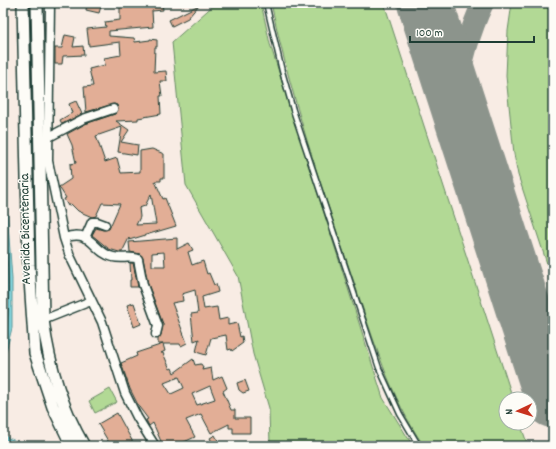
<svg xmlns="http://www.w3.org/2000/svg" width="556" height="449" font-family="Dekko,sans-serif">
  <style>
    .green { fill: #b2d995; stroke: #688b64 }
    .water { fill: #82d3db; stroke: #5a9798 }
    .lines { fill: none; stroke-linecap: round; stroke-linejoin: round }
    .shore { stroke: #477977; stroke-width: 1 }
    .taxiway { stroke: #8c948c; stroke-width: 22 }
    .runway { stroke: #8c948c; stroke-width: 56 }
    .building { fill: #e2ae96; stroke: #1f3d34; fill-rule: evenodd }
    .lane-casing { stroke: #1f3d34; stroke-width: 7 }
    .street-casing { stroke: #1f3d34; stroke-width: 11 }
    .secondary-casing { stroke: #1f3d34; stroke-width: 14 }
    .lane { stroke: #fdfcf7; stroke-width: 4 }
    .street { stroke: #fdfcf7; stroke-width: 8 }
    .secondary { stroke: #fdfcf7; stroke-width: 11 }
    .labels { text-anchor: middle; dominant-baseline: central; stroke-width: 3; stroke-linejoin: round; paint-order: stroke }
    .street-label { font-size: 14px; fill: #1f3d34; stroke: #fdfcf7 }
  </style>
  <rect width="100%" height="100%" fill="#f8ece4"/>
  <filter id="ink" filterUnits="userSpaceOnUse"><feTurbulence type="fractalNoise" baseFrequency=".025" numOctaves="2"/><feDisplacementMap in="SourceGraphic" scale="8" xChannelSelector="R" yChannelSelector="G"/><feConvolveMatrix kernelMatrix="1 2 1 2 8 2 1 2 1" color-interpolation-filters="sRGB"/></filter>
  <g filter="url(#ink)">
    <path class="green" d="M216 3H261L270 44 383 398 413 446H270L269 408 253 354 238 276 186 185 172 42Z
      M271 3H384L513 399H506V423H520L528 446H424C390 397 373 338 354 282 322 190 291 98 271 3Z
      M512 3H553V282L518 175 514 154 506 76 508 31Z
      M110 389 117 402 95 413 89 401Z"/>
    <path class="water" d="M3 154 12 279V328L3 363Z
      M3 433 8 438 29 446H3Z"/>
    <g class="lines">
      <path class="shore" d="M3 207C6 253 14 302 3 347"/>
      <path class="taxiway" d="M463 120C461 111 459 102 459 93 458 67 472 26 483 3"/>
      <path class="runway" d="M425 3 553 400"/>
    </g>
    <path class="building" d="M87 3H102L99 13 86 10Z
      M120 3H162L163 10 152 11 153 27 109 31V36L134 38 135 42 150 40V39L157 40V47H155L154 72 166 71 167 81H160L162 96H160L161 114 138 118V120L116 121 129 130 121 142 138 145 137 155 118 152 122 127 96 136 105 162 117 158 121 173 140 172V151L152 149 164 154V178H161V181H155L163 199 165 198 176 226 129 240V238L122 252H119L109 249 92 235 96 228 103 230 109 229 120 204 102 203 96 216 92 217 78 211 71 204 68 206 64 199 66 198 59 187 71 179 70 164 76 163 72 145 67 134 85 124 115 114 118 110 117 105 114 104 86 112 84 87 93 86 89 69 105 65 104 58 121 55 120 42 89 46 87 29 106 27 105 22 120 20ZM151 194 156 224 136 225 140 217 139 208 145 206Z
      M199 5 188 18 172 26 169 20Z
      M65 35 75 37 73 47 83 46 84 55 63 56 62 64H55V48H62Z
      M76 101 82 114 62 124 60 120 72 113 69 104Z
      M177 238V249L189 243 193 250 188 252 192 265 203 261 207 274 209 273 214 285 216 284 218 292 202 297 204 309 217 307 219 320 228 318V325L237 323 240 337 242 336 243 343 232 351 231 349 228 350 226 335 211 338 206 355 196 352 199 339 194 341 191 314 198 313 195 290 182 294 183 301 172 303 187 343 181 346 180 344H158V339L161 335 163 324 148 284 143 258 140 254 130 252 129 242ZM164 252 165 266H152V253Z
      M130 263H133L138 287H130V280H131Z
      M134 303 141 324 134 327 127 305Z
      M163 344 165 351 161 353H163L170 369 172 368 174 373 193 359 195 365 201 364 203 367 202 370 211 368 213 380 222 376 227 388 223 391 231 410H235V418H250V433H233V428H229V424L211 433 201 414 186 420 195 437 182 443 184 446H163L153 423 149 426 146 420 148 419 139 407 130 389 121 363 137 356 136 353ZM179 377 184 388 171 394 164 383ZM210 386 215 399 197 405 192 394Z
      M245 380 249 391 243 393 239 390 237 383Z
      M117 413 135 446H111L98 424Z
      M215 435 221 446H214L210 438Z"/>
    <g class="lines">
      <defs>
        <path id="lane" d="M266 3 282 71 293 110 379 368 400 414 419 446"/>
        <path id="street" d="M50 3 48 161 64 238 70 256 102 322 125 393 137 417 155 446
          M49 137 83 119 113 109
          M64 238C93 228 92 252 113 257 121 259 131 256 138 259L143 285 158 326 156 334
          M85 238 92 222H97L105 225
          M38 321 43 320 91 301"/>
        <path id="secondary" d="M23 3 29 265 35 353 53 407 72 446
          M37 3 43 320C49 365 61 407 84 446"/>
      </defs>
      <use href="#lane" class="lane-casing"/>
      <use href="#street" class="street-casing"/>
      <use href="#secondary" class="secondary-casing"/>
      <use href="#lane" class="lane"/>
      <use href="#street" class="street"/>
      <use href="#secondary" class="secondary"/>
    </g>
  </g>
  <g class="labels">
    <g class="street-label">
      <text transform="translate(26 229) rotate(-91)">Avenida Bicentenaria</text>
    </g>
  </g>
  <rect width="556" height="449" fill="none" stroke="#fdfcf7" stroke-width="16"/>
  <rect x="8" y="8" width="540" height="433" fill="none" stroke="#1f3d34" stroke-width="1.5" filter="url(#ink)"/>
  <g transform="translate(518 411) rotate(266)"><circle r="19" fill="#fdfcf7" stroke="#a4b0a9"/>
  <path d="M0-3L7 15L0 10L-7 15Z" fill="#c8321e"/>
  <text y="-6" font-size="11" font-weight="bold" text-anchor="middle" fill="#1f3d34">N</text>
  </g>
  <path d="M410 36v6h124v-6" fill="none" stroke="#1f3d34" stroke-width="2"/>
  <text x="416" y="36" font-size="12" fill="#1f3d34" stroke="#fdfcf7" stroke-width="3" paint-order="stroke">100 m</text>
</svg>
